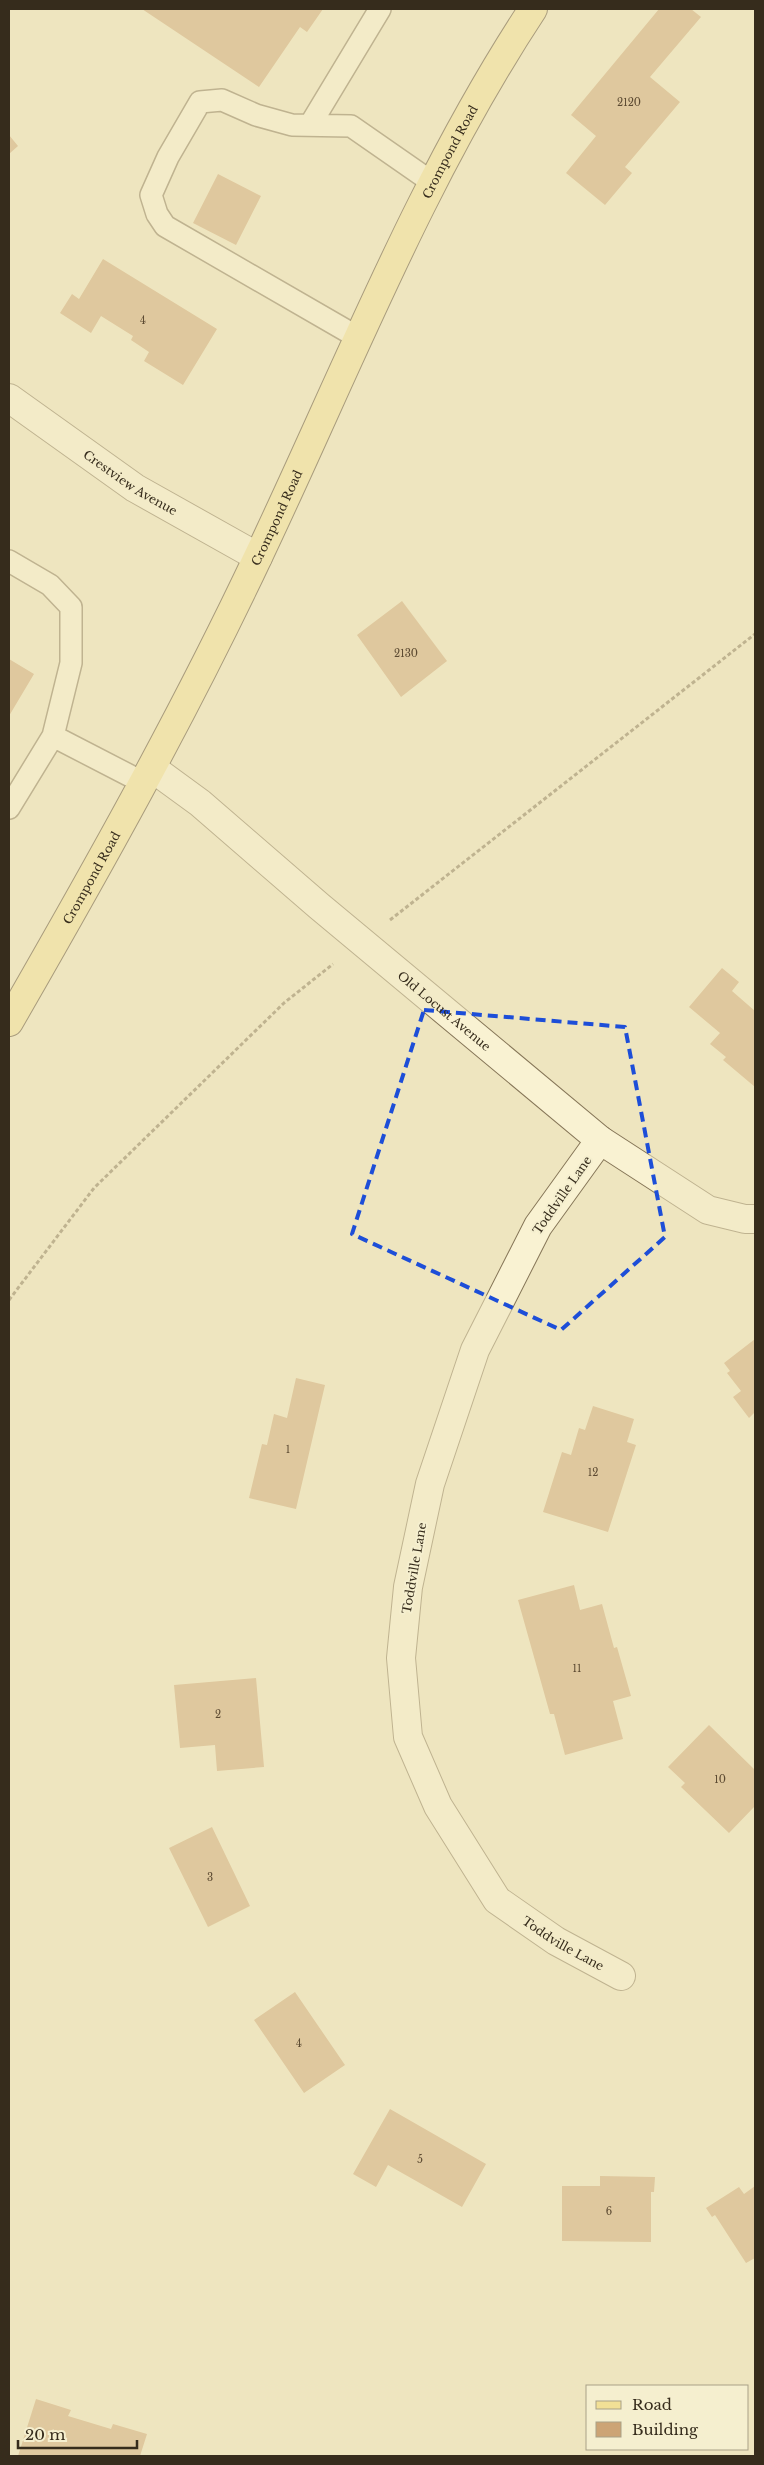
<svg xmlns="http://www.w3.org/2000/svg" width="764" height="2465" font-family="'Libre Baskerville',serif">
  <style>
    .building { fill: #cca475 }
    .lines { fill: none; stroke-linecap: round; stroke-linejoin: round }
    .lane-casing { stroke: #867658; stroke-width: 24 }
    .street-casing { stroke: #867658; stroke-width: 30 }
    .primary-casing { stroke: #54432c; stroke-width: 30 }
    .path { stroke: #867658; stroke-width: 3; stroke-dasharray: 4 2.5; stroke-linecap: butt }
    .lane { stroke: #f9f2d2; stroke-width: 21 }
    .street { stroke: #f9f2d2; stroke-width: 28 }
    .primary { stroke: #f2e096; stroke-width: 28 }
    .marked { fill: none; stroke: #1d4ed8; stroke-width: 4; stroke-dasharray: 10 6; stroke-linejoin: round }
    .labels { text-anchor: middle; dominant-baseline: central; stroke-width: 4; stroke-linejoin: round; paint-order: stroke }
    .number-label { font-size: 10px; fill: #5c4a32 }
    .street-label { font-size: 12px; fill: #362c1c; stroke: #f5efcf }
  </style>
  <rect width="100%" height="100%" fill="#eee5bf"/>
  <path class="building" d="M142 9H323L307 32 300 27 259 87Z
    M659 9H691L701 17 650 77 680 102 625 167 632 173 605 205 566 173 596 136 571 115Z
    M9 135 18 146 9 154Z
    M218 174 261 196 236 245 193 223Z
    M103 259 217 329 183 385 144 361 149 352 131 340 133 336 101 316 91 333 60 313 72 294 79 299Z
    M402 601 447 661 401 697 357 635Z
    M9 659 34 674 9 716Z
    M722 968 739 982 732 991 755 1011V1087L723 1060 726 1057 710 1044 720 1033 689 1007Z
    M755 1339V1412L749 1418 733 1397 741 1391 727 1373 730 1371 724 1363Z
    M296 1378 325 1385 296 1509 249 1498 262 1444 267 1445 274 1414 287 1418Z
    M593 1406 634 1419 627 1442 636 1445 608 1532 543 1512 562 1452 571 1455 579 1428 585 1430Z
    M574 1585 580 1610 602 1604 614 1648 617 1647 631 1696 613 1701 623 1739 565 1755 554 1714H550L518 1600Z
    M256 1678 264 1767 217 1771 215 1745 180 1748 174 1685Z
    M709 1725 755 1770V1806L729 1833 681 1787 685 1783 668 1767Z
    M212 1827 250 1906 208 1927 169 1848Z
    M295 1992 345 2065 304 2093 254 2020Z
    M390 2109 486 2164 462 2207 388 2165 376 2187 353 2174Z
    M600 2176 655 2177 654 2192H651V2242L562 2241V2186H600Z
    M755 2186V2258L746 2263 715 2215 712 2217 706 2208 739 2187 744 2194Z
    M36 2399 71 2410 68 2416 111 2429 113 2424 147 2434 140 2456H18Z"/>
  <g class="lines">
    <defs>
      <path id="lane" d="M310 125 380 9
        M359 338 165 226 157 214 151 195 168 157 200 102 222 100 256 115 292 125 351 126 433 183
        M9 561 50 585 71 607V663L53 736 144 783
        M9 808 53 736"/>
      <g id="street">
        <path id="s1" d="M9 398 135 488 258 557"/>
        <path id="s2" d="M152 768 200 803 319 906 600 1140 708 1210 745 1219H755"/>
        <path id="s3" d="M600 1140 538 1226 475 1350 430 1484 408 1587 401 1658 408 1737 438 1806 497 1900 556 1941 621 1976"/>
      </g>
      <g id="primary">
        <path id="s4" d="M9 1022C97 869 183 716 258 557 346 372 420 180 533 9"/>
      </g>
    </defs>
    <use href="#lane" class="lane-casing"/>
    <use href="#street" class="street-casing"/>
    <use href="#primary" class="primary-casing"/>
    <path class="path" d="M390 920 755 634
      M9 1300 94 1188 284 1003 333 964"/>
    <use href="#lane" class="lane"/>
    <use href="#street" class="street"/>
    <use href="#primary" class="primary"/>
  </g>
  <path d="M0 0H764V2465H0ZM424 1010 625 1027 665 1237 561 1330 352 1234Z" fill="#eee5bf" fill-opacity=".55" fill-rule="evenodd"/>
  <path class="marked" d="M424 1010 625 1027 665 1237 561 1330 352 1234Z"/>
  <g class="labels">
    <g class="number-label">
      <text x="629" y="102">2120</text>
      <text x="143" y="320">4</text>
      <text x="406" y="653">2130</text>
      <text x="288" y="1449">1</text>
      <text x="593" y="1472">12</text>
      <text x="577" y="1668">11</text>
      <text x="218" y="1714">2</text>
      <text x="720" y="1779">10</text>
      <text x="210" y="1877">3</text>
      <text x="299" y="2043">4</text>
      <text x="420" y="2159">5</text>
      <text x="609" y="2211">6</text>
    </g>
    <g class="street-label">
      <text stroke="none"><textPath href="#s4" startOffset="976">Crompond Road</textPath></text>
      <text stroke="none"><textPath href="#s1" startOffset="148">Crestview Avenue</textPath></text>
      <text stroke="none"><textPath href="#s4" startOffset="571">Crompond Road</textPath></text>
      <text stroke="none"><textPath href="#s4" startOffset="166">Crompond Road</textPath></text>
      <text stroke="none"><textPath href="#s2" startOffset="380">Old Locust Avenue</textPath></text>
      <text transform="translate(562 1195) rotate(-55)">Toddville Lane</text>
      <text transform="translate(414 1568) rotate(-80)">Toddville Lane</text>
      <text stroke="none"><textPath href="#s3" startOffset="908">Toddville Lane</textPath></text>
    </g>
  </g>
  <rect width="764" height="2465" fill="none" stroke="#362c1c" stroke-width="20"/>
  <rect x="586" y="2385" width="162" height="65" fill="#f5efcf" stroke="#a9a187"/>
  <rect x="596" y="2401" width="25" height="8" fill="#f2e096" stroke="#a9a187"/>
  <text x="632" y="2410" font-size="15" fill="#362c1c">Road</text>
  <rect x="596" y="2422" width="25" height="15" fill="#cca475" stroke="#a9a187"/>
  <text x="632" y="2435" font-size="15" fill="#362c1c">Building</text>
  <path d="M18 2440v8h119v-8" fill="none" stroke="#362c1c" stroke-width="2.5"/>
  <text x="25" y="2440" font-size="15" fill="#362c1c" stroke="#f5efcf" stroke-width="4" paint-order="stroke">20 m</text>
</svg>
